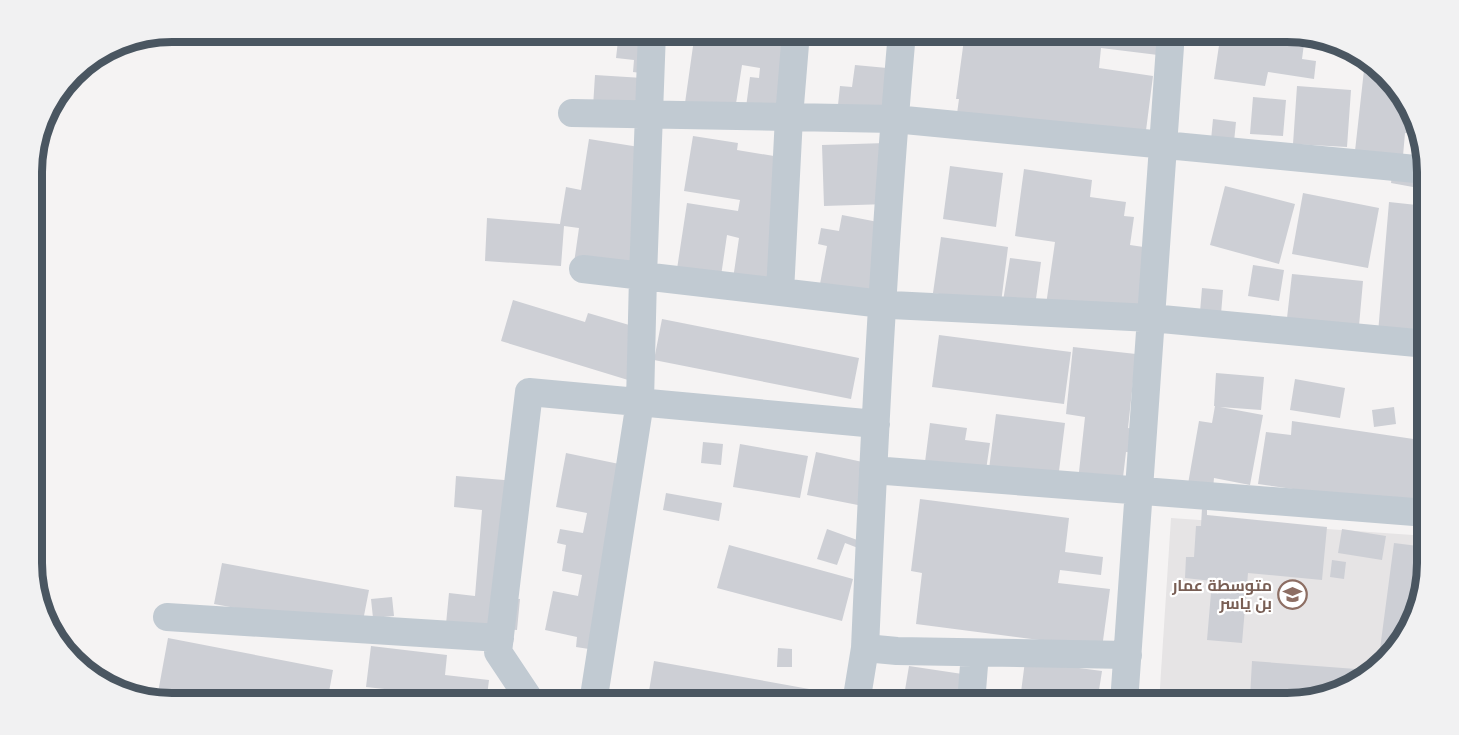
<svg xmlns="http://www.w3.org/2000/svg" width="1459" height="735" font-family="Quicksand,Cairo,sans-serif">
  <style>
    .education { fill: #e6e4e5 }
    .building { fill: #cdcfd5 }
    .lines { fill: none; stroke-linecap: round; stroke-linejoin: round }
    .minor { stroke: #c1cad2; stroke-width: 28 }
    .labels { text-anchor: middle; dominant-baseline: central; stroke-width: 4.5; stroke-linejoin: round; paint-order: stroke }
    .education-label { font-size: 16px; font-weight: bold; fill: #785e54; stroke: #fff; text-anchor: end }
    .rim { fill: none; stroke: #4a5661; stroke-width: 8 }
  </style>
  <rect width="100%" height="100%" fill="#f5f3f3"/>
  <path class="education" d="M1171 518 1427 536V563L1413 625 1365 680 1296 703H1159Z"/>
  <path class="building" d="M619 32H662L657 75 633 72 634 60 616 58Z
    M695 32H801L788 121 745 115 750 77 759 78 760 68 742 65 735 110 685 103Z
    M866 32H894L893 37 866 33Z
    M965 32H1161L1158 55 1101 48 1099 68 1153 76 1144 146 956 121 959 99H956Z
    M1221 32H1287L1305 36 1302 59 1316 61 1314 79 1268 72 1265 86 1214 79Z
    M1348 46H1349L1370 64 1346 61Z
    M855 65 887 68 882 110 838 105 840 86 852 87Z
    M1364 70 1378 72 1404 94 1419 135 1405 133 1403 156 1355 151Z
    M595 75 659 79 657 111 593 107Z
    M1297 86 1351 90 1347 147 1293 144Z
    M1253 97 1286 100 1283 136 1250 134Z
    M1213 119 1236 122 1234 142 1211 140Z
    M693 136 738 143 737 150 798 160 779 286 733 279 739 238 727 235 721 276 677 269 687 203 738 211 740 200 684 191Z
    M589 139 658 150 649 283 573 270 579 228 564 226 561 266 485 261 487 218 560 224 566 187 581 190Z
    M886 143 888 204 824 206 822 145Z
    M950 166 1003 173 996 227 943 219Z
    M1393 168 1415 171 1413 187 1391 183Z
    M1024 169 1092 180 1090 197 1126 202 1124 216 1134 217 1130 245 1157 249 1146 320 1046 305 1055 242 1015 236Z
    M1225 186 1295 204 1279 264 1210 245Z
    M1303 193 1379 208 1368 268 1292 254Z
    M1389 202 1426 206 1427 338 1378 333Z
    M842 215 878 222 879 295 820 284 827 246 818 244 821 228 839 231Z
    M941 237 1008 247 1001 303 933 293Z
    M1010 258 1041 262 1035 306 1003 301Z
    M1253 265 1284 270 1279 301 1248 296Z
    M1292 274 1363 281 1359 326 1287 318Z
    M1202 288 1223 290 1221 314 1200 312Z
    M513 300 585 322 588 313 643 329 628 380 501 341Z
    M662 319 859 358 851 399 654 360Z
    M939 335 1071 352 1064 404 932 387Z
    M1073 347 1136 354 1128 428 1138 430 1136 453 1126 452 1122 486 1078 481 1085 417 1066 414Z
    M1216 373 1264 377 1261 410 1220 407 1263 415 1250 485 1214 478 1213 489 1188 484 1199 421 1212 423 1215 406H1214Z
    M1295 379 1345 388 1340 418 1290 410Z
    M1394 407 1396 424 1374 427 1372 410Z
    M996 414 1065 423 1058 479 989 469Z
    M1292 421 1427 441V508L1258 484 1266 432 1291 435Z
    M930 423 967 428 965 440 990 443 986 470 925 462Z
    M703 442 723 444 721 465 701 463Z
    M740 444 808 456 800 498 733 487Z
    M816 452 872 464 863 506 807 495Z
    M566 453 624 465 589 649 576 647 577 637 545 630 553 591 578 596 582 575 562 571 566 545 557 543 560 529 583 533 587 513 556 507Z
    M456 476 528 482 508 598 520 599 517 630 446 624 449 593 475 596 482 510 454 507Z
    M666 493 722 503 719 521 663 510Z
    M920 499 1069 518 1065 552 1103 557 1101 575 1060 570 1058 583 1110 589 1102 648 916 624 922 573 911 571Z
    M1202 508 1207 509V515L1327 527 1322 580 1248 573 1242 643 1207 640 1212 581 1185 578 1186 557H1194L1196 526H1201Z
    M827 529 860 541 858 548 845 543 837 565 817 559Z
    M1342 529 1386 536 1382 560 1338 553Z
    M1394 543 1426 547 1419 602 1413 625 1378 664Z
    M729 545 853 579 842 621 717 588Z
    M1332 560 1346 562 1344 579 1330 577Z
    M222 563 369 590 361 631 214 604Z
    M392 597 394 616 373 618 371 599Z
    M168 638 333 670 327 703H264L211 693 209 703H189L157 698Z
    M371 646 447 655 445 675 489 680 487 696 509 698 508 703H402L403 691 366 687Z
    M778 648 792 649V667H777Z
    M654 661 848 696 847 703H647Z
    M1025 661 1102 671 1097 703H1047L1020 700Z
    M1252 661 1356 669 1355 683 1299 702 1250 698Z
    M909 666 969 675 964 703H946L904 696Z"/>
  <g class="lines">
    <path class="minor" d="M572 113 894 119 1426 170
      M583 269 891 305 1151 318 1427 344
      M780 292 789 117 796 32
      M873 470 1427 513
      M167 617 500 638
      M865 648 897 651 1128 655
      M532 703 498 652 529 392 876 424
      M593 703 640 402 643 276 652 32
      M856 703 865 648C874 442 884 237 902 32
      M971 703 975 653
      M1124 703 1171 32"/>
  </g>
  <defs>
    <symbol id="school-ring" viewBox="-11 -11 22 22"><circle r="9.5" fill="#fff" stroke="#8d6e63" stroke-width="1.5"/><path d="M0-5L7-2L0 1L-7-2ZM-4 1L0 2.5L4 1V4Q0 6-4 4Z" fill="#8d6e63"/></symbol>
  </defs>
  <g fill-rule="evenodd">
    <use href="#school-ring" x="1276" y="578" width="33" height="33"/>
  </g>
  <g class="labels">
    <g class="education-label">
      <text x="1272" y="585">متوسطة عمار<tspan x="1272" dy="18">بن ياسر</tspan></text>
    </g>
  </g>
  <path d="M0 0H1459V735H0ZM172 42H1287A130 130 0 0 1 1417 172V563A130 130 0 0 1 1287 693H172A130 130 0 0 1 42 563V172A130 130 0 0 1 172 42Z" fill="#f1f1f2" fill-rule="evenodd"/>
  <path class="rim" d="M172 42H1287A130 130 0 0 1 1417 172V563A130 130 0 0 1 1287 693H172A130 130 0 0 1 42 563V172A130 130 0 0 1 172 42Z"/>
</svg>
